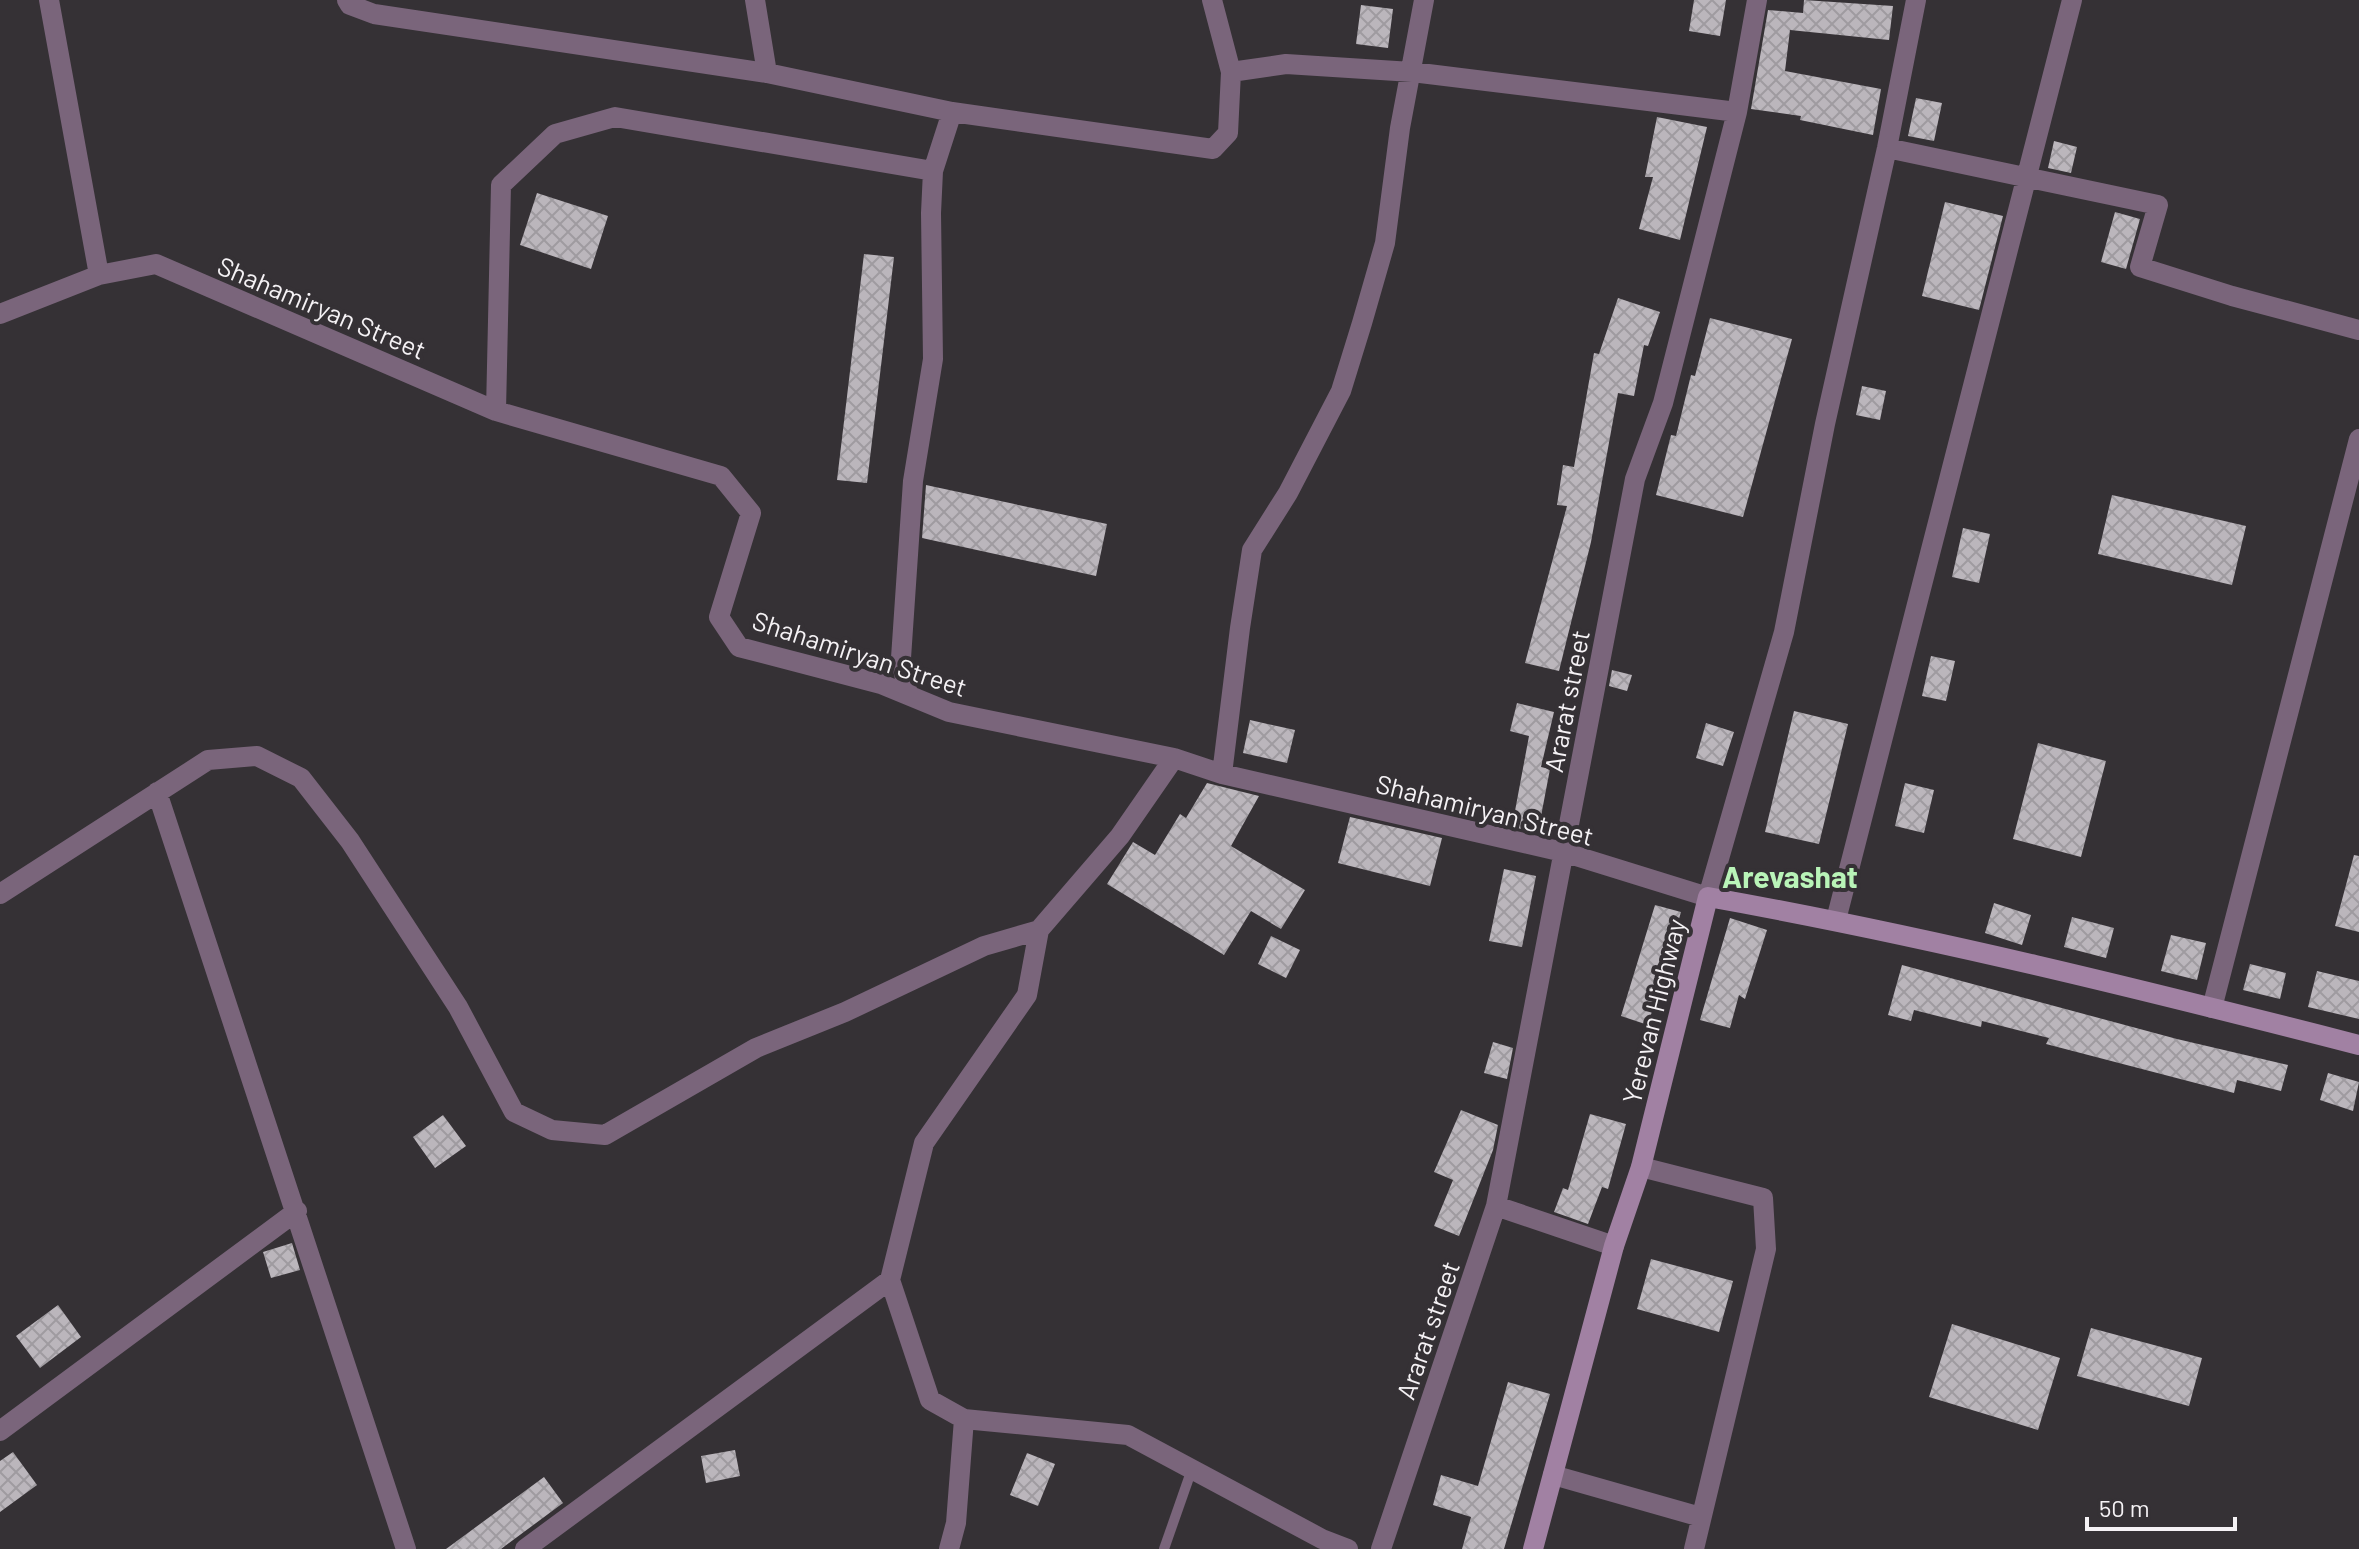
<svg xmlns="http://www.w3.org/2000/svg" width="2359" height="1549" font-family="Barlow,sans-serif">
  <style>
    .building { fill: url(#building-cross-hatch) }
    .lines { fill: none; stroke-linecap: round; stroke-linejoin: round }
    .lane { stroke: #7a657b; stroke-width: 10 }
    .street { stroke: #7a657b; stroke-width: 20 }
    .secondary { stroke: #a181a3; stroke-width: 20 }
    .labels { text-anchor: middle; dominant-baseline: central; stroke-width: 8; stroke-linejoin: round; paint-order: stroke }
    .street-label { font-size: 26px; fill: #f5f2f5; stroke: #353135 }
    .quarter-label { font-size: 30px; font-weight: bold; fill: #b9f4b8; stroke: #353135 }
  </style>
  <defs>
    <pattern id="building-cross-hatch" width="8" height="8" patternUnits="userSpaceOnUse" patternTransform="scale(2)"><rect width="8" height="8" fill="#bbb6bc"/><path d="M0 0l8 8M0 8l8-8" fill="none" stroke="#9f9ba0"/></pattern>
  </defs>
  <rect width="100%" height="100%" fill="#353135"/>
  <path class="building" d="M1694 0H1726L1720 36 1689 31Z
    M1804 0 1893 6 1889 40 1790 30 1785 71 1881 89 1873 135 1800 120 1801 116 1751 109 1768 10 1803 13Z
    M1361 5 1393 9 1388 48 1356 44Z
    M1916 98 1942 103 1934 141 1908 136Z
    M1657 117 1707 127 1680 240 1639 229 1653 177H1645Z
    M2054 141 2077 147 2071 173 2048 168Z
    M537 193 608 216 591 269 520 245Z
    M1945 202 2003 216 1979 310 1922 296Z
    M2115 212 2140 219 2126 269 2101 262Z
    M864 254 894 257 867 483 837 480Z
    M1618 298 1660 312 1648 346 1644 345 1634 396 1618 393 1591 542 1559 671 1525 663 1567 506 1557 505 1563 465 1574 467 1594 353 1599 354Z
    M1710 318 1792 339 1743 517 1656 495 1671 435 1676 436 1691 375 1695 376Z
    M1862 386 1886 391 1880 420 1856 415Z
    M926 485 1107 524 1096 576 922 538Z
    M2112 495 2246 526 2232 585 2098 554Z
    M1963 528 1990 534 1979 583 1952 577Z
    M1931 656 1955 661 1946 701 1922 696Z
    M1612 670 1632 675 1627 691 1609 686Z
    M1517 703 1554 712 1541 767 1550 769 1538 832 1512 827 1529 736 1510 731Z
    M1794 711 1848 724 1819 844 1765 832Z
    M1250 720 1295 730 1287 763 1243 753Z
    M1706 723 1734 732 1723 766 1696 758Z
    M2038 743 2106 761 2081 857 2013 839Z
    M1207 783 1259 796 1231 846 1305 890 1281 929 1251 911 1224 955 1107 884 1133 842 1155 855 1180 814 1186 818Z
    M1905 783 1934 790 1924 833 1895 826Z
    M1350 817 1442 838 1430 886 1338 863Z
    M2354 855 2359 856V932L2335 926Z
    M1504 869 1536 876 1522 947 1489 941Z
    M1994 903 2031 915 2022 945 1985 933Z
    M1655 905 1681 912 1648 1025 1621 1016Z
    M2072 917 2114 928 2106 958 2064 947Z
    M1730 918 1767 930 1745 999 1739 995 1730 1028 1700 1020Z
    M2171 935 2206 943 2197 980 2161 971Z
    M1271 936 1300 950 1286 978 1258 964Z
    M2250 964 2286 973 2280 999 2243 990Z
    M1902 965 2177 1039 2288 1065 2281 1091 2237 1080 2234 1093 2046 1044 2049 1038 1982 1021 1981 1027 1914 1010 1911 1021 1888 1015Z
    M2317 971 2359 981V1019L2308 1007Z
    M1493 1042 1513 1048 1507 1079 1484 1073Z
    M2328 1073 2359 1082 2353 1111 2320 1100Z
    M1461 1110 1498 1125 1493 1150 1459 1236 1434 1226 1453 1180 1434 1172Z
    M1590 1114 1626 1124 1608 1189 1602 1187 1588 1224 1554 1212 1563 1188 1568 1190Z
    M443 1115 466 1146 435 1168 413 1137Z
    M292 1243 300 1270 271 1278 263 1252Z
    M1651 1259 1733 1281 1719 1332 1637 1309Z
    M58 1305 81 1337 40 1368 16 1336Z
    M1952 1324 2060 1358 2038 1430 1929 1397Z
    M2091 1328 2202 1358 2189 1406 2077 1376Z
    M1508 1382 1550 1394 1504 1549H1462L1471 1517 1433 1505 1441 1475 1478 1486Z
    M735 1450 740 1476 706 1483 701 1456Z
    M13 1452 37 1485 0 1512V1461Z
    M1027 1453 1055 1464 1038 1506 1010 1495Z
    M544 1477 563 1503 501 1549H446Z"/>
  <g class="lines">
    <path class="lane" d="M1164 1549 1192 1469"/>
    <path class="street" d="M49 0 99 275
      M347 0 350 5 374 14 767 73 952 112
      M755 0 767 73
      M1231 72 1286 64 1412 72 1737 112
      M1887 148 2158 205 2140 267 2232 296 2359 330
      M0 314 99 275 156 264 496 411 721 476 751 513 719 617 739 647 881 684 949 712 1174 758 1222 774 1563 852 1708 897 1784 632 1825 424 1887 148 1916 0
      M496 411 501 185 555 134 615 117 933 171 952 112 1213 149 1228 133 1231 72 1212 0
      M908 695 901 658 913 481 933 359 931 213 933 171
      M1174 758 1120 836 1039 930 1027 995 924 1143 890 1280 930 1400 964 1419 1128 1435 1322 1539 1348 1549
      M1222 774 1240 628 1252 550 1288 493 1341 391 1362 323 1385 243 1400 128 1424 0
      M157 792 406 1549
      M0 894 208 760 257 756 301 778 350 841 458 1007 514 1112 552 1130 605 1135 756 1048 845 1012 984 946 1039 930
      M1836 920 2072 0
      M2212 1008 2359 439
      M1641 1167 1763 1198 1766 1249 1694 1549
      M1496 1206 1614 1246
      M0 1431 297 1211
      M1553 1475 1701 1517
      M525 1549 890 1280
      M949 1549 956 1523 964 1419
      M1381 1549 1496 1206 1635 479 1663 403 1737 112 1757 0"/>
    <path class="secondary" d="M1533 1549 1614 1246 1641 1167 1708 897C1927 936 2144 990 2359 1045"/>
  </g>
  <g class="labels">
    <g class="street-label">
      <text transform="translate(322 307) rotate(23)">Shahamiryan Street</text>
      <text transform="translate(860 653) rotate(18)">Shahamiryan Street</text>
      <text transform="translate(1566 701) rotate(-79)">Ararat street</text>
      <text transform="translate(1485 809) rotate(14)">Shahamiryan Street</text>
      <text transform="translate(1653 1011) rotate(-76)">Yerevan Highway</text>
      <text transform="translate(1427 1330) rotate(-71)">Ararat street</text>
    </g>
    <g class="quarter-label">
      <text x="1790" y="876">Arevashat</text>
    </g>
  </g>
  <path d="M2087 1517v12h148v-12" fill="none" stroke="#f5f2f5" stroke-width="4"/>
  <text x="2099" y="1517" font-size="24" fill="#f5f2f5" stroke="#353135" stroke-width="6" paint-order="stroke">50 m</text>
</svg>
